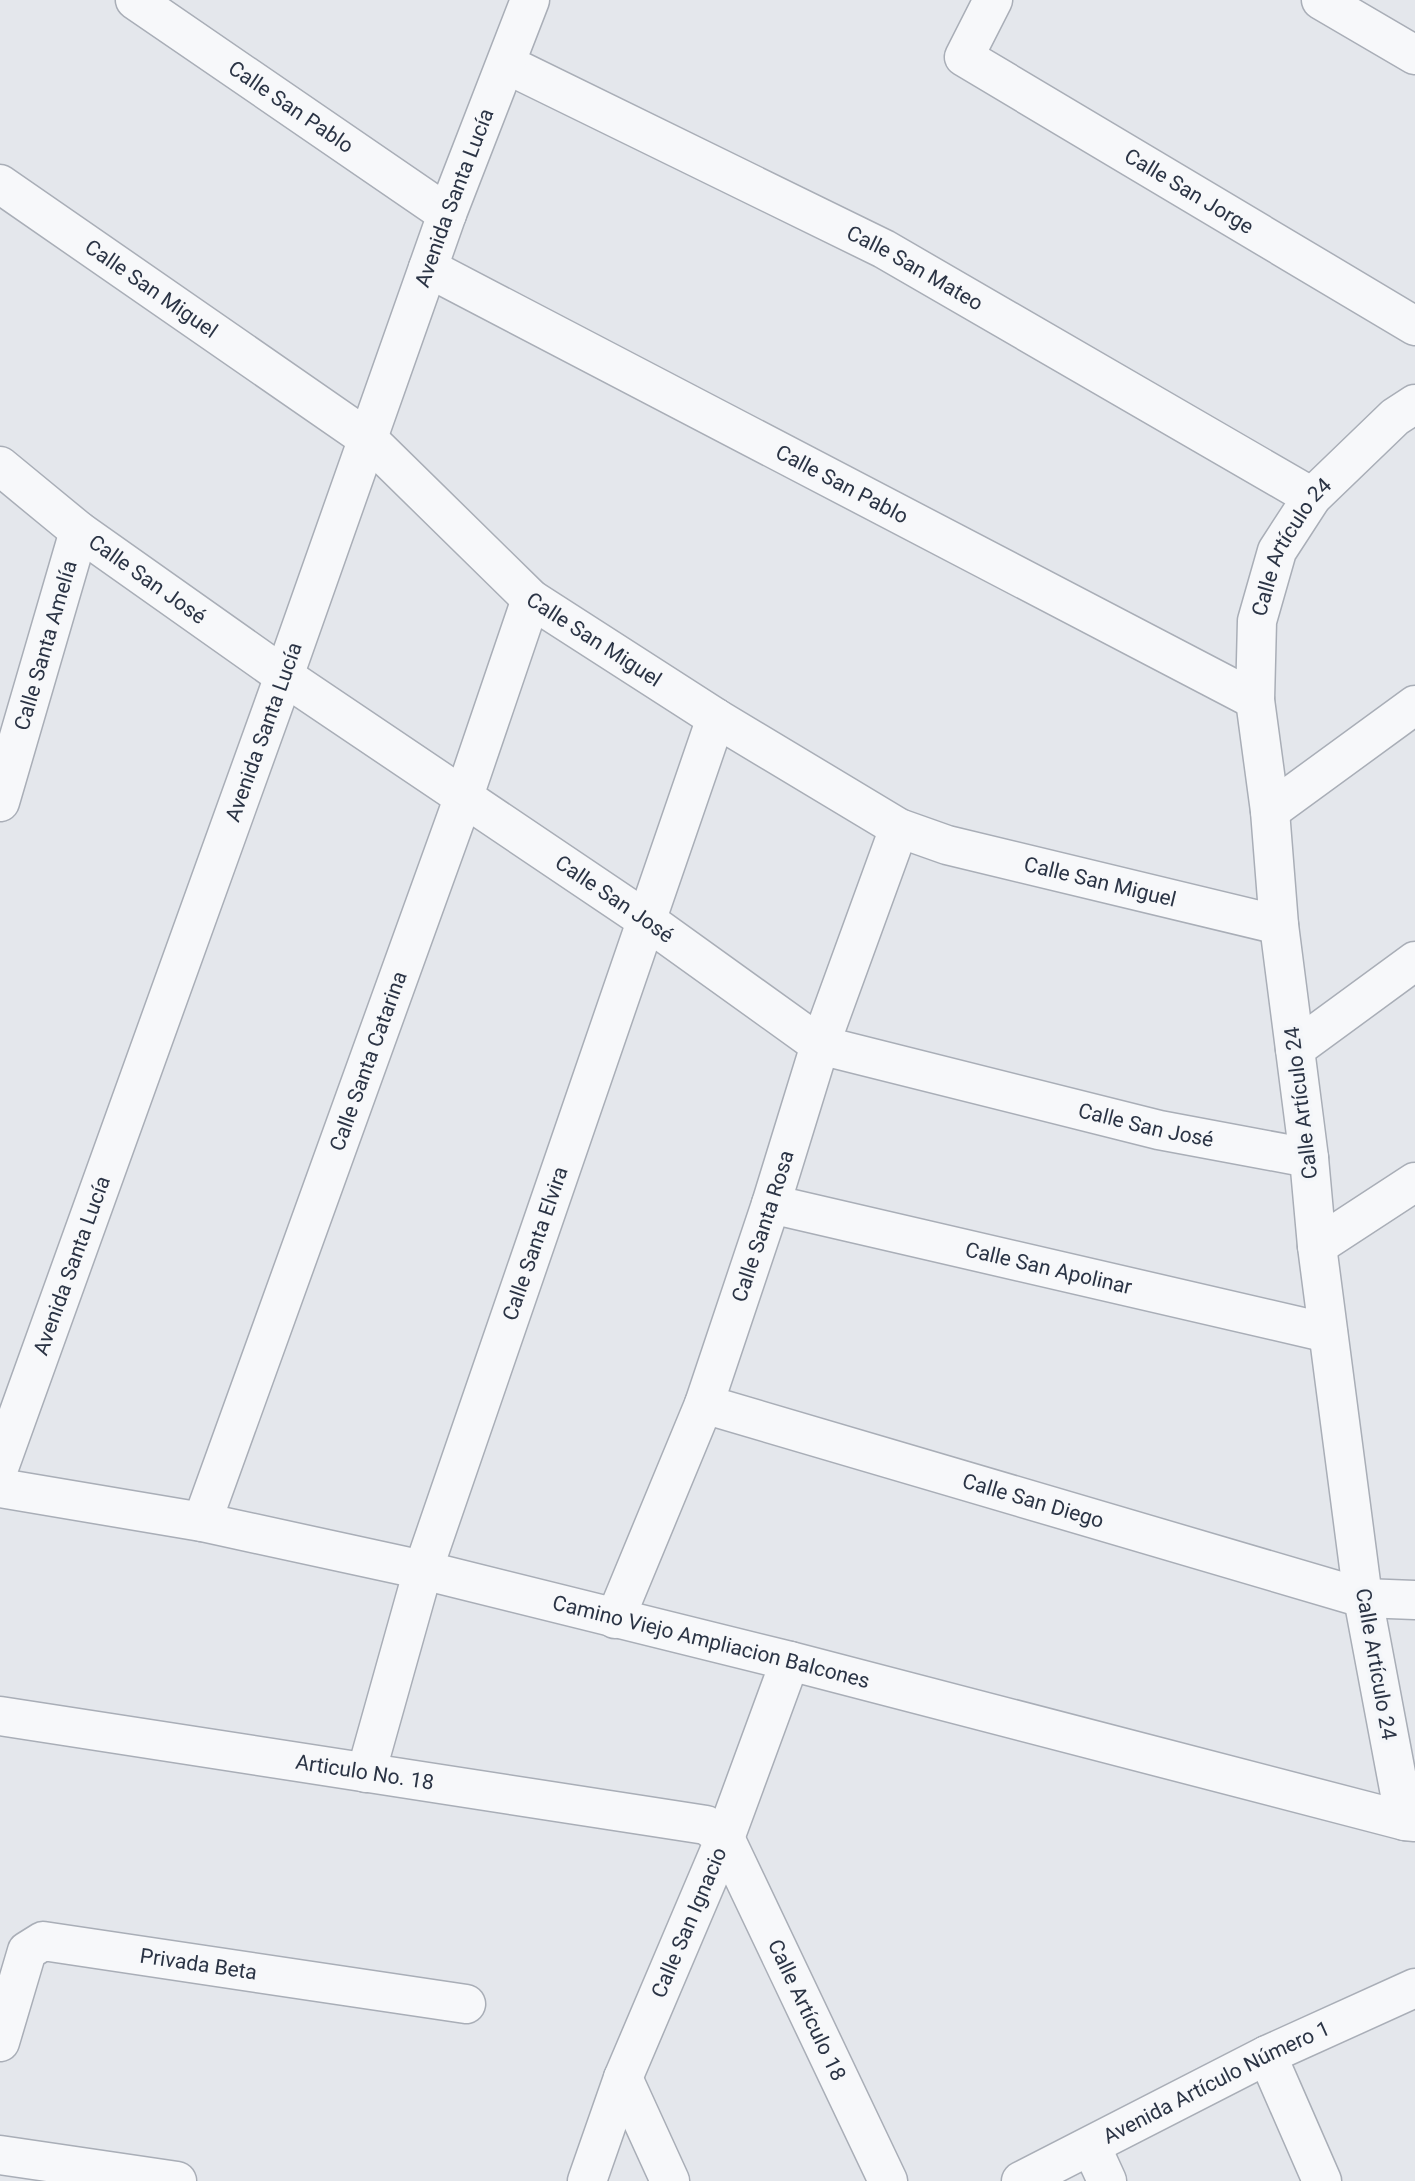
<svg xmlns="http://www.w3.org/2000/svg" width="1415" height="2181" font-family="Roboto,sans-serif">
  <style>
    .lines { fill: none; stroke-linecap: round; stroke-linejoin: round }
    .minor-casing { stroke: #a9aeb7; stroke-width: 41 }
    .tertiary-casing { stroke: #a9aeb7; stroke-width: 41 }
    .minor { stroke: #f7f8fa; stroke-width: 38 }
    .tertiary { stroke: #f7f8fa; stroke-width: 38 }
    .labels { text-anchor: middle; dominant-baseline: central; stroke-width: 7; stroke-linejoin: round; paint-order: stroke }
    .street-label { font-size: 21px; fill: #2b3445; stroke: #f4f6f9 }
  </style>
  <rect width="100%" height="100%" fill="#e4e7ec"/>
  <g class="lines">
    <defs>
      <g id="minor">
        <path id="s1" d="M135 0 447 214"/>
        <path id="s2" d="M993 0 964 57 1415 326"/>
        <path d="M1321 0 1415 55"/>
        <path id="s3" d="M506 64 884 249 1312 497"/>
        <path id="s4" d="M0 184 368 439 531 599 716 718 899 828 947 845 1279 925"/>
        <path id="s5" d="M428 268 1255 700"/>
        <path id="s6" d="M0 466 79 531 284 676 646 920 820 1045 1159 1130 1309 1158"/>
        <path id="s7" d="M0 802 79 531"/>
        <path d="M1270 811 1415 705"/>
        <path d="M1295 1049 1415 961"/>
        <path id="s8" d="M771 1204 1328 1333"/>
        <path d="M1317 1246 1415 1182"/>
        <path id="s9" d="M704 1404 1363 1598 1415 1600"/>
        <path id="s10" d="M0 1465 284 676 447 214 530 0"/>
        <path id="s11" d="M202 1522 464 796 531 599"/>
        <path id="s12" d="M615 1619 704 1404 771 1204 820 1045 899 828"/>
        <path id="s13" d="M0 1716 706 1825 725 1838 888 2181"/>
        <path id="s14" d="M366 1773 423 1570 716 718"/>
        <path id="s15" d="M1405 1821 1363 1598 1317 1246 1309 1158 1279 925 1270 811 1255 700 1257 621 1277 551 1312 497 1395 417 1415 404"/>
        <path id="s16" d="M0 2042 27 1951 43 1941 466 2004"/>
        <path d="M1267 2055 1322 2181"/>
        <path d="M623 2078 670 2181"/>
        <path d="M1091 2146 1107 2181"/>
        <path d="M0 2155 177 2181"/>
        <path id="s17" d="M587 2181 623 2078 725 1838 790 1661"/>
        <path id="s18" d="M1021 2181 1267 2055 1415 1988"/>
      </g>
      <g id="tertiary">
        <path id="s19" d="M0 1488 202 1522 423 1570 790 1661 1405 1821 1415 1822"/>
      </g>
    </defs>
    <use href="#minor" class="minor-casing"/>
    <use href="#tertiary" class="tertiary-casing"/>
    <use href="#minor" class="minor"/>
    <use href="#tertiary" class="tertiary"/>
  </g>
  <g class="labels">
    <g class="street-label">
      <text stroke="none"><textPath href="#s1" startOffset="189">Calle San Pablo</textPath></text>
      <text stroke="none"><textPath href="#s2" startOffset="326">Calle San Jorge</textPath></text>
      <text stroke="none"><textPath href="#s10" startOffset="1346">Avenida Santa Lucía</textPath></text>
      <text stroke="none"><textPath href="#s3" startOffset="457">Calle San Mateo</textPath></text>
      <text stroke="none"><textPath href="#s4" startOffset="184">Calle San Miguel</textPath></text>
      <text stroke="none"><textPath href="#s5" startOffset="467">Calle San Pablo</textPath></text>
      <text stroke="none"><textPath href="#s15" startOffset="1293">Calle Artículo 24</textPath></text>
      <text stroke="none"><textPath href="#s6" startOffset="186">Calle San José</textPath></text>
      <text stroke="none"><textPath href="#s4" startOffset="751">Calle San Miguel</textPath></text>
      <text stroke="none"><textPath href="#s7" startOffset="163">Calle Santa Amelía</textPath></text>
      <text stroke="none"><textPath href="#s10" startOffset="779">Avenida Santa Lucía</textPath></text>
      <text stroke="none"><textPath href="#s4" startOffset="1318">Calle San Miguel</textPath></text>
      <text stroke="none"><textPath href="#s6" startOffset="752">Calle San José</textPath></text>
      <text stroke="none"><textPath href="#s11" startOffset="490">Calle Santa Catarina</textPath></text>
      <text transform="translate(1301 1103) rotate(-97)">Calle Artículo 24</text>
      <text stroke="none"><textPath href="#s6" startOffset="1340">Calle San José</textPath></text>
      <text stroke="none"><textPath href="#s12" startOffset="420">Calle Santa Rosa</textPath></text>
      <text stroke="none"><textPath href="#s14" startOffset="556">Calle Santa Elvira</textPath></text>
      <text stroke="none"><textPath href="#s10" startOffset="212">Avenida Santa Lucía</textPath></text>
      <text stroke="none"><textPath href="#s8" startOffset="285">Calle San Apolinar</textPath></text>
      <text stroke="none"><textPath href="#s9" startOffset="343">Calle San Diego</textPath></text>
      <text stroke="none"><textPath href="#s19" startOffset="728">Camino Viejo Ampliacion Balcones</textPath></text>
      <text transform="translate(1376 1664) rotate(80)">Calle Artículo 24</text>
      <text stroke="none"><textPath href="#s13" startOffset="369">Articulo No. 18</textPath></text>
      <text stroke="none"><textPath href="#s17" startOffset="278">Calle San Ignacio</textPath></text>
      <text stroke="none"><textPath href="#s16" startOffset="271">Privada Beta</textPath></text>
      <text stroke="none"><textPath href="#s13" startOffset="928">Calle Artículo 18</textPath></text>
      <text stroke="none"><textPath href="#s18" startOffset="219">Avenida Artículo Número 1</textPath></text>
    </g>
  </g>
</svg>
